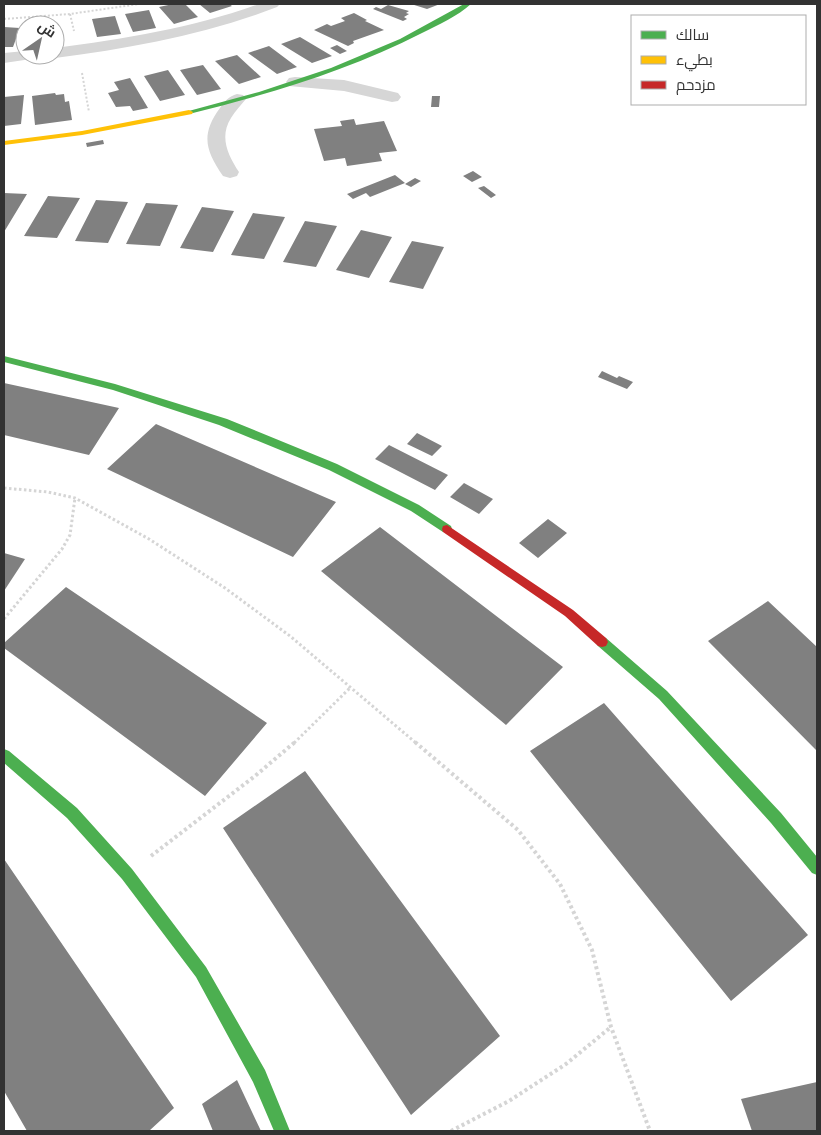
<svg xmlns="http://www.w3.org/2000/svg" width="821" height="1135" font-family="Figtree,Cairo,sans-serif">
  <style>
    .building { fill: #808080 }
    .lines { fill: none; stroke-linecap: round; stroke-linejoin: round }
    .path-far2 { stroke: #d5d5d5; stroke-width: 2; stroke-dasharray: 2 2; stroke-linecap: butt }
    .path-far1 { stroke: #d5d5d5; stroke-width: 3; stroke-dasharray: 2.5 2.5; stroke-linecap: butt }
    .path { stroke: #d5d5d5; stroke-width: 4; stroke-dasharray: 3 3; stroke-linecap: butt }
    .street { fill: #d6d6d6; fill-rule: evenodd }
    .fast { fill: #4caf50; fill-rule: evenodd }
    .slow { fill: #ffc107; fill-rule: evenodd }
    .jam { fill: #c62828; fill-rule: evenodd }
  </style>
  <rect width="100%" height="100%" fill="#fff"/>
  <path class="building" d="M173 4H185L198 17 174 24 159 7Z
    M199 4H229L232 6 210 13Z
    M411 4H440L427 9Z
    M388 5 409 11 406 13 409 14 404 17 407 19 403 21 373 9 376 7 381 9Z
    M149 10 156 28 133 32 125 14Z
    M354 13 367 20 365 21 384 30 353 41 354 43 348 46 314 30 327 24 331 26 345 21 341 18Z
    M115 16 121 34 97 37 92 19Z
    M59 24 58 29 61 30 60 41 55 42V25Z
    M4 27 20 28 13 47H4Z
    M300 37 332 56 312 63 281 44Z
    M337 45 347 51 340 54 330 48Z
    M269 46 297 67 277 74 248 53Z
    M237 55 261 77 239 84 215 61Z
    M203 65 221 89 197 95 180 70Z
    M168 70 185 95 160 101 144 76Z
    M130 78 148 108 133 111 130 106 116 107 108 93 119 90 114 82Z
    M55 93 56 95 64 94 65 102 69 101 72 120 35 125 32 96Z
    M24 95 21 124 4 126V97Z
    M432 96H440L439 107H431Z
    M354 119 356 125 384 121 397 151 379 153 382 161 347 166 345 158 324 161 314 129 342 126 340 121Z
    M103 140 104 144 87 147 86 143Z
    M473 171 482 177 472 182 463 176Z
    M395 175 405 183 370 197 366 193 353 199 347 194Z
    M415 178 421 181 411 187 405 184Z
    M484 186 496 195 491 198 478 188Z
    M4 193 27 194 4 232Z
    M48 196 80 198 57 238 24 236Z
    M96 200 128 202 108 243 75 241Z
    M146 203 178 205 160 246 126 244Z
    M202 207 234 211 213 252 180 248Z
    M253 213 285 217 264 259 231 255Z
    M305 221 337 226 316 267 283 262Z
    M361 230 392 237 369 278 336 270Z
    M412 241 444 247 423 289 389 282Z
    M602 371 617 378 619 376 633 382 627 389 598 377Z
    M4 383 119 408 89 455 4 435Z
    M156 424 336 502 293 557 107 469Z
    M417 433 442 446 432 456 407 444Z
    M389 445 448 475 435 490 375 459Z
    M464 483 493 499 479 514 450 497Z
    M548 519 567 533 538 558 519 543Z
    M380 527 563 667 506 725 321 571Z
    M4 553 25 559 4 591Z
    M66 587 267 723 205 796 4 648V643Z
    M768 601 817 647V751L708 641Z
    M604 703 808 935 731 1001 530 751Z
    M305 771 500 1036 411 1115 223 828Z
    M4 859 174 1108 149 1131H27L4 1091Z
    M237 1080 261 1131H213L202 1104Z
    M817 1082V1131H752L741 1099Z"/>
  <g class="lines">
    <path class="path-far2" d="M70 14 74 31
      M4 19 70 14 139 4
      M82 73 89 112"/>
    <path class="path-far1" d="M4 488 48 492 75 498 149 539 225 588 290 636 416 743
      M4 619 62 549 70 535 75 498
      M294 743 351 687"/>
    <path class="path" d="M415 742 518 830 560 884 592 950 611 1027 650 1131
      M151 856 255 776 295 742
      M451 1131 509 1101 566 1064 611 1027"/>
    <path class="street" d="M259 4H280L277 7C205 35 131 48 55 58L48 55H55V48C124 39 193 28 259 4Z
      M25 51V55H40L38 58 4 63V53Z
      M295 77 344 80 398 93 401 97 398 101 392 102 344 91 289 86 286 82 289 78Z
      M237 94 243 95 246 99C241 105 235 111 231 118 219 137 228 155 239 172L237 176 230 178 223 176C206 151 200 135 220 108 224 102 229 96 237 94Z"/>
    <path class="fast" d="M464 4H471C458 16 438 25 422 33 348 71 269 94 189 114L185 112 259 92 331 68 400 39Z
      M4 356 115 384 227 419 337 464 419 505 451 526 452 529 451 532H443L411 511 329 470 219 425 113 390 4 362Z
      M602 637 606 638 667 691 781 813 817 857V875L812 873 771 823 659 699 598 646 596 642 598 638Z
      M4 749 9 751 77 808 132 869 206 967 265 1070 290 1131H274L253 1082 196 977 122 879 67 818 4 763Z"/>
    <path class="slow" d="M189 110 193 112 192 114 82 135 4 145V141L82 131Z"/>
    <path class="jam" d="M447 525 573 610 606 638 608 642 606 646 602 647 598 646 565 616 443 532 442 529 443 526Z"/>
  </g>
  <rect width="821" height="1135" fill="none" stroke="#323232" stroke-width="10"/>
  <rect x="631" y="15" width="175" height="90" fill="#ffffff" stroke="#adadad"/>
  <rect x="641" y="31" width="25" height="8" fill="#4caf50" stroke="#adadad"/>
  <text x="676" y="40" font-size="15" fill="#323232">سالك</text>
  <rect x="641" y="56" width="25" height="8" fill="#ffc107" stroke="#adadad"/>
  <text x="676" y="65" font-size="15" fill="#323232">بطيء</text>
  <rect x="641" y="81" width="25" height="8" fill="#c62828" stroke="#adadad"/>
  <text x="676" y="90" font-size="15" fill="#323232">مزدحم</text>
  <g transform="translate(40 40) rotate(34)"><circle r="24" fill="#ffffff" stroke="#adadad"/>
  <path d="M0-4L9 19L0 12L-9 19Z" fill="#7a7a7a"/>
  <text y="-8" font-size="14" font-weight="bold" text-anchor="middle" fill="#323232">ش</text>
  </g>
</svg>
